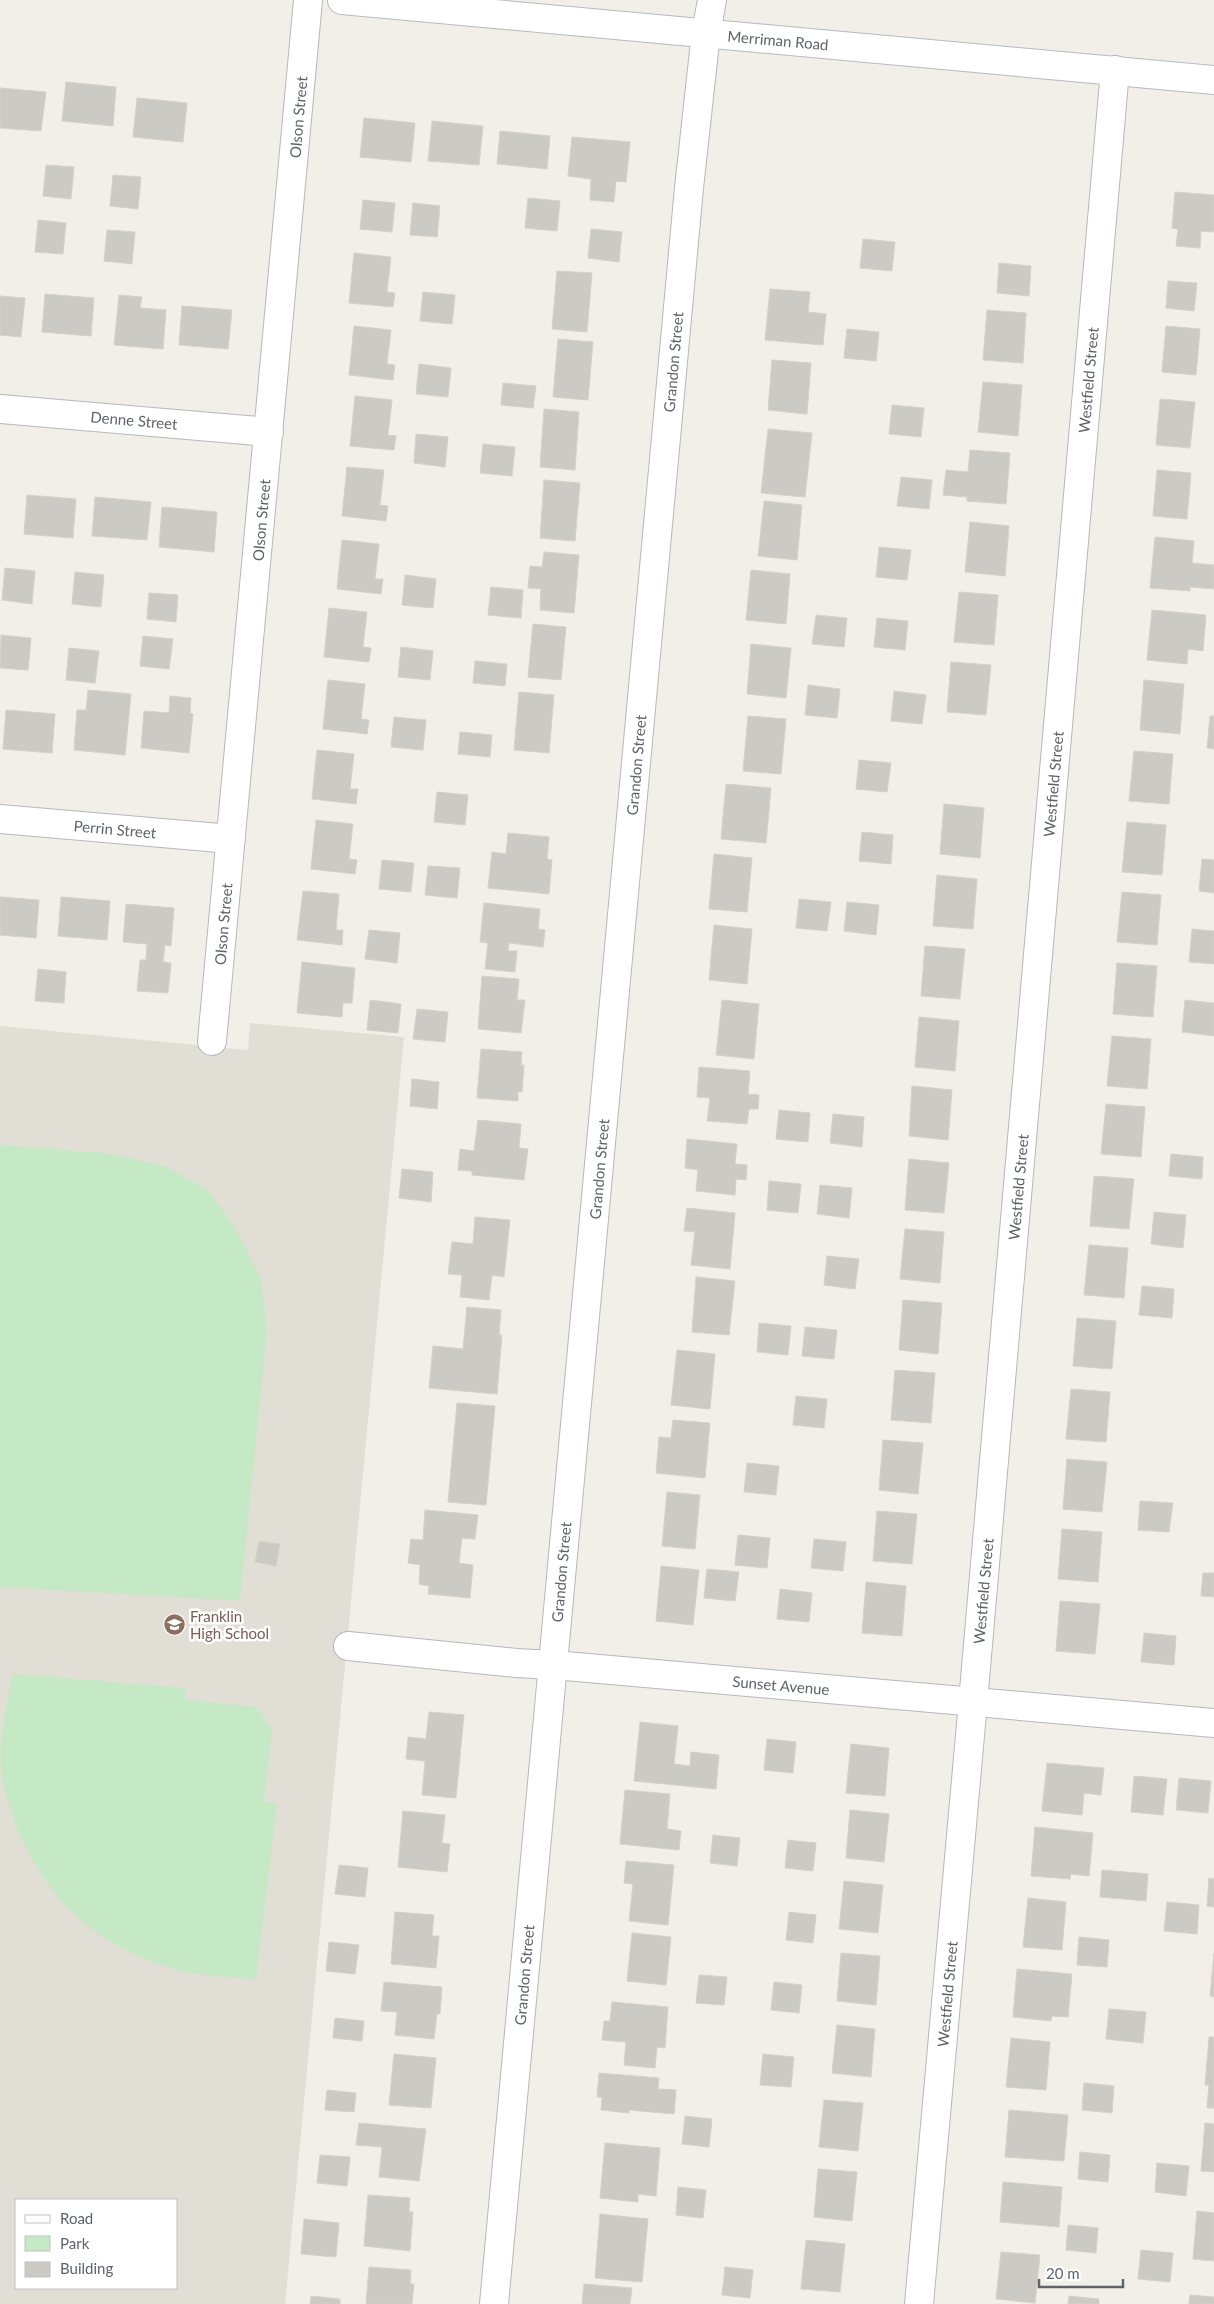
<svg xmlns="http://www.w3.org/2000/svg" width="1214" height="2304" font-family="Lato,sans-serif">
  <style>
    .education { fill: #e1ded6; fill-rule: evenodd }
    .green { fill: #c5e8c5 }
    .building { fill: #cccac5; stroke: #d6d1c6 }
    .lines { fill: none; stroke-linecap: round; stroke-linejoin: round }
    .minor-casing { stroke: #b5b8bc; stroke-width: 30 }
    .secondary-casing { stroke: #b6babf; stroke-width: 30 }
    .minor { stroke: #fff; stroke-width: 28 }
    .secondary { stroke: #fff; stroke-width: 28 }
    .labels { text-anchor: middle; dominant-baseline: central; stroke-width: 5; stroke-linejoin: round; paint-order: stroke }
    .street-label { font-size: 15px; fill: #5f6368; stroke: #fff }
    .education-label { font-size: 15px; fill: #785e54; stroke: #fff; text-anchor: start }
  </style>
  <rect width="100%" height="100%" fill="#f1efe8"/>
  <path class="education" d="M250 1023 404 1037 285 2304H0V1026L248 1050ZM16 2200H176V2288H16Z"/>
  <path class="green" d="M0 1145 112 1154 167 1167 209 1191 235 1228 261 1280 267 1331 240 1601 0 1587Z
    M13 1674 186 1688 185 1700 256 1707 272 1730 264 1802 277 1804 256 1979C227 1977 195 1976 166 1967 137 1957 106 1942 83 1922 41 1887 7 1821 1 1767 0 1736 6 1704 13 1674Z"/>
  <path class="building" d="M66 82 116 87 113 126 62 121Z
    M0 88 46 92 41 131 0 128Z
    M137 98 187 103 183 142 133 137Z
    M364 118 415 123 411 162 360 157Z
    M432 121 483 126 479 165 428 161Z
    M500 131 550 136 547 169 497 164Z
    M572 137 630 142 626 182 616 181 614 202 590 200 591 179 568 176Z
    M46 165 74 167 71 199 43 196Z
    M113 175 141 177 138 209 110 206Z
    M1175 192 1214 195V232L1201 231 1200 248 1176 246 1178 229 1172 228Z
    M528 198 560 201 557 231 525 228Z
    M363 200 395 203 392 232 360 229Z
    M413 203 440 206 437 237 410 235Z
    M38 220 66 223 63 254 35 252Z
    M591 229 622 232 619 262 588 258Z
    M107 230 135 232 132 264 104 261Z
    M863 239 895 242 892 271 860 268Z
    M354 253 391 257 387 292 395 293 393 307 349 303Z
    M999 263 1031 266 1029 296 997 293Z
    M557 271 592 273 587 332 552 329Z
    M1168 281 1197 283 1194 311 1166 308Z
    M770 289 810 292 808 312 826 314 823 345 765 340Z
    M423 292 455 295 452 324 420 321Z
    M45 294 94 298 91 336 42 332Z
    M119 295 142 297 140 308 166 310 163 349 114 345Z
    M0 296 25 298 21 337 0 335Z
    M182 306 232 310 228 349 179 345Z
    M987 310 1026 313 1023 363 983 360Z
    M354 326 391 330 387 364 395 365 393 380 349 375Z
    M1166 326 1200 329 1196 375 1162 372Z
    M847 329 879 332 876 361 844 358Z
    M558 339 593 342 588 400 553 397Z
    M772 360 811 363 807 414 768 410Z
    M419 364 451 368 448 397 416 394Z
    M983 382 1022 385 1018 436 978 432Z
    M503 383 536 386 533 408 501 405Z
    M355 396 392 400 388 435 396 436 394 450 350 446Z
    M1160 399 1195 402 1190 448 1156 445Z
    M892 405 924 408 921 437 889 434Z
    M544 409 579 412 575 470 540 467Z
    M768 429 812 433 805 497 761 493Z
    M416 434 448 437 445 467 414 463Z
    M483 444 515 447 512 476 480 473Z
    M970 450 1010 453 1006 504 967 501V497L943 495 946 470 968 472Z
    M347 467 384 470 380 505 388 506 386 521 342 516Z
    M1157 470 1191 473 1187 519 1153 516Z
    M901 477 932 480 929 509 897 506Z
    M544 480 580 483 575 541 540 538Z
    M27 495 76 499 73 538 24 534Z
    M95 497 151 502 147 540 92 536Z
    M764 501 802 505 797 560 758 556Z
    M162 507 217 512 214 552 159 547Z
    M970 522 1009 526 1005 576 965 572Z
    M1155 537 1194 541 1192 563 1214 565V589L1190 587V591L1150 588Z
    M342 540 379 544 375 579H383L381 594 337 589Z
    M879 547 911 550 907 580 876 577Z
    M544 552 579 555 574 613 540 610 541 589 528 588 530 566 542 567Z
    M5 568 35 571 32 604 2 600Z
    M751 570 790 574 786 624 746 620Z
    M75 572 104 575 101 607 72 604Z
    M405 575 436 579 433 608 402 605Z
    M491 587 523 590 521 618 488 615Z
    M959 592 998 595 994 645 954 642Z
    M149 593 178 595 176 622 147 619Z
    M329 608 367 612 363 647 371 648 369 662 324 657Z
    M1152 610 1206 615 1203 651 1188 649 1187 664 1147 660Z
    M816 615 847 618 844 647 812 644Z
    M877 618 908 621 905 650 874 647Z
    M533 624 566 627 561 680 528 677Z
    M1 635 31 638 28 670 0 668Z
    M143 636 173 639 169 669 140 666Z
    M751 644 791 648 786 698 747 694Z
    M401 647 433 651 430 680 398 677Z
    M69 648 99 651 95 683 66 680Z
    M475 661 507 664 505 686 473 683Z
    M951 662 991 665 986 715 947 712Z
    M328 680 365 684 361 719 369 720 367 734 323 729Z
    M1144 680 1184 684 1180 734 1140 730Z
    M808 685 840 689 837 718 805 715Z
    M88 690 131 694 125 755 74 750 77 710H86Z
    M894 691 926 695 922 724 891 721Z
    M519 692 554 695 549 753 514 750Z
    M170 696 191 698 190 713 193 714 189 753 141 748 144 711 169 713Z
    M6 710 55 714 52 753 3 749Z
    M748 716 786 719 781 774 743 771Z
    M1210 716H1214V749L1207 748Z
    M394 717 426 720 423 750 391 747Z
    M460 732 492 735 490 757 458 754Z
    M317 750 354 754 350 789H358L356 804 312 799Z
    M1134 751 1173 754 1169 804 1129 801Z
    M859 760 891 763 887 792 856 789Z
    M726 784 771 788 766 843 721 839Z
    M437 792 468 795 465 825 434 822Z
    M944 804 984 808 980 858 940 854Z
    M316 820 353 824 349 859 357 860 355 874 311 869Z
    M1127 822 1166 825 1162 875 1122 872Z
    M862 832 893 835 891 864 859 861Z
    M508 833 549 837 547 859 552 860 549 894 488 888 492 852 506 854Z
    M714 854 752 858 747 912 709 909Z
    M1202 859 1214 860V893L1199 891Z
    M382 860 414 863 411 892 379 889Z
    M428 866 460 868 457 898 425 895Z
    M937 875 977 879 973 929 933 926Z
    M303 891 339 894 336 930H343L342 945 297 940Z
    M1122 892 1161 895 1157 945 1117 942Z
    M0 897 39 900 36 938 0 935Z
    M61 897 110 901 107 940 58 936Z
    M799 899 831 902 827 931 796 928Z
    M847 902 879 905 876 935 844 931Z
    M484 903 540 909 538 929 545 930 543 947 509 943 508 951H517L515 972 485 969 488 943 480 942Z
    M126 904 174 908 171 946 165 945 163 962 171 963 168 993 137 991 140 960H146L147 944 123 942Z
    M714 925 752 929 747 984 709 980Z
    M1192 929 1214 931V964L1189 962Z
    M369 930 400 933 397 963 365 959Z
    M925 946 965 949 960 999 921 996Z
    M302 962 355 968 352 1003H343L342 1017 297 1013Z
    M1117 963 1157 966 1153 1017 1113 1014Z
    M38 969 66 972 64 1003 35 1001Z
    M482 976 519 979 517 1000H525L521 1033 478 1029Z
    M370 1000 401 1004 398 1033 367 1030Z
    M722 1000 759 1004 754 1059 716 1055Z
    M1185 1000 1214 1003V1036L1182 1032Z
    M417 1009 448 1012 445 1042 413 1039Z
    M919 1017 959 1021 955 1071 915 1067Z
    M1112 1036 1151 1039 1147 1089 1107 1086Z
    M481 1049 522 1052 521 1065H524L522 1092 518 1091V1101L477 1098Z
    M699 1067 750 1071 748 1094 759 1095 758 1109H749L747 1124 707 1121 710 1098 697 1097Z
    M412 1079 439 1082 437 1109 410 1106Z
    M912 1086 952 1090 948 1140 909 1136Z
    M1106 1104 1145 1107 1141 1157 1101 1154Z
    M779 1110 810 1113 808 1142 776 1139Z
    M833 1114 864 1117 862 1147 830 1143Z
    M478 1120 521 1124 519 1148 528 1149 524 1180 472 1175V1171L458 1170 460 1149 474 1151Z
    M687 1139 737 1144 735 1164 747 1165 746 1180 736 1179 735 1195 696 1191 698 1170 685 1168Z
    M1171 1154 1203 1157 1202 1179 1169 1176Z
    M909 1159 949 1163 944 1213 905 1210Z
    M402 1169 433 1172 431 1202 399 1198Z
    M1094 1176 1134 1179 1129 1229 1090 1226Z
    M769 1181 801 1184 798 1213 767 1210Z
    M820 1185 852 1188 849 1218 817 1214Z
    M687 1208 735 1213 730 1269 691 1265 695 1232 684 1231Z
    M1154 1212 1186 1215 1183 1248 1151 1244Z
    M475 1217 510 1220 504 1277 492 1275 489 1300 460 1297 462 1275 448 1274 452 1242 473 1244Z
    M905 1229 944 1232 940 1283 900 1279Z
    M1089 1245 1128 1248 1124 1298 1084 1295Z
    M827 1256 859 1259 855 1289 824 1285Z
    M696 1277 735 1281 729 1335 692 1332Z
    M1142 1286 1174 1289 1172 1318 1139 1315Z
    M903 1300 942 1303 938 1354 899 1350Z
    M467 1307 501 1310 499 1335H502L497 1394 429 1388 433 1346 463 1349Z
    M1077 1318 1116 1321 1112 1369 1073 1366Z
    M759 1323 791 1326 788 1355 757 1352Z
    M805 1327 837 1330 834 1359 802 1356Z
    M677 1350 715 1354 710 1409 671 1405Z
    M895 1370 935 1373 931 1423 891 1420Z
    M1071 1389 1110 1392 1106 1442 1066 1439Z
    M796 1396 827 1399 824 1428 793 1425Z
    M457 1403 495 1406 486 1505 448 1502Z
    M673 1420 710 1423 705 1478 656 1473 659 1437 671 1438Z
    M883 1440 923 1443 918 1494 879 1490Z
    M1067 1459 1107 1462 1102 1512 1063 1509Z
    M747 1463 779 1466 776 1495 744 1492Z
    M667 1492 700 1495 695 1549 662 1546Z
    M1140 1501 1173 1503 1169 1532 1138 1530Z
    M425 1510 478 1515 475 1539 462 1538 459 1563 473 1565 470 1598 428 1594 429 1586 419 1584 420 1565 408 1563 411 1539 423 1540Z
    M877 1511 917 1514 912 1564 873 1561Z
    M1062 1529 1102 1532 1098 1582 1058 1579Z
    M738 1535 770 1538 767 1568 735 1565Z
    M814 1539 846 1542 843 1571 811 1568Z
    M259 1541 280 1544 276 1566 255 1562Z
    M661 1566 699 1570 693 1625 656 1621Z
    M707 1569 739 1572 735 1601 704 1598Z
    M1203 1573H1214V1597L1201 1596Z
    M866 1582 906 1586 902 1636 862 1633Z
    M780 1589 812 1593 809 1622 777 1619Z
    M1060 1601 1100 1604 1095 1654 1056 1651Z
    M1144 1633 1176 1636 1174 1665 1141 1662Z
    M429 1712 464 1715 456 1798 422 1795 425 1761 406 1759 408 1737 426 1739Z
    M640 1722 678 1726 674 1764 690 1766 691 1752 719 1755 716 1789 634 1781Z
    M767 1739 796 1742 793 1773 764 1770Z
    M851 1744 889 1748 885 1796 846 1793Z
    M1047 1763 1104 1768 1101 1795 1084 1793 1082 1815 1042 1811Z
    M1134 1776 1167 1779 1163 1815 1131 1812Z
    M1179 1778 1211 1781 1208 1813 1176 1810Z
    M625 1790 670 1794 667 1829 681 1831 679 1850 620 1844Z
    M850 1810 889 1814 884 1862 846 1858Z
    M403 1811 445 1815 442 1843 450 1844 447 1872 398 1867Z
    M1035 1827 1093 1833 1089 1876 1071 1874 1070 1879 1031 1876Z
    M713 1835 740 1838 737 1866 710 1863Z
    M788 1840 816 1843 813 1871 785 1868Z
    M626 1861 674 1865 668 1925 629 1921 633 1884 624 1883Z
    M339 1865 368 1868 365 1897 335 1894Z
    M1102 1870 1148 1874 1146 1901 1100 1897Z
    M1209 1878 1214 1879V1907L1207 1906Z
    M844 1881 883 1885 878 1933 839 1929Z
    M1028 1898 1066 1902 1062 1950 1023 1947Z
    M1167 1902 1199 1905 1197 1934 1164 1931Z
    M395 1912 434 1915 432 1936H439L436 1968 391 1964Z
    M789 1912 816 1915 813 1943 786 1940Z
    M632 1933 671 1937 666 1985 627 1981Z
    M1079 1937 1109 1940 1107 1967 1077 1965Z
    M329 1942 359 1945 355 1974 326 1971Z
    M841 1953 880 1956 876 2005 837 2001Z
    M1214 1953V1997L1210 1996Z
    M1017 1969 1072 1974 1068 2017 1052 2016 1051 2021 1013 2017Z
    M699 1975 727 1977 724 2005 696 2003Z
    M384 1982 442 1987 440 2014H437L434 2039 395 2035 397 2012 381 2011Z
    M774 1982 802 1985 799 2013 771 2010Z
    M612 2002 668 2007 665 2048 657 2047 655 2068 624 2065 626 2042 602 2040 604 2021H610Z
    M1109 2009 1146 2012 1143 2043 1106 2039Z
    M335 2018 364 2021 362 2041 333 2038Z
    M837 2025 875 2029 871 2077 832 2073Z
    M1209 2037H1214V2108H1207L1209 2085H1205Z
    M1011 2038 1050 2042 1046 2090 1006 2087Z
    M394 2054 436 2058 431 2108 389 2105Z
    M763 2054 794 2057 791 2087 760 2085Z
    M599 2073 659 2078 658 2089 676 2090 674 2114 629 2110V2113L601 2110 602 2097H597Z
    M1084 2083 1114 2086 1112 2113 1082 2110Z
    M327 2090 356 2093 354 2112 325 2110Z
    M824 2100 863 2103 858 2151 819 2147Z
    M1009 2110 1068 2115 1064 2161 1005 2157Z
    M685 2116 712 2119 709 2147 682 2144Z
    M359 2123 426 2129 419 2181 379 2177 382 2147 356 2145Z
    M1205 2123 1214 2124V2172L1201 2171Z
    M605 2143 660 2148 656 2196 638 2194V2202L600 2198Z
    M1080 2152 1110 2155 1108 2182 1078 2179Z
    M320 2155 350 2157 347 2186 317 2183Z
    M1157 2163 1189 2166 1186 2196 1155 2192Z
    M818 2169 857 2172 852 2221 814 2217Z
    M1003 2182 1062 2187 1059 2227 1000 2222Z
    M678 2187 706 2190 703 2218 676 2215Z
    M368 2195 410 2198 409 2212H413L410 2251 364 2246Z
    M1197 2211 1214 2213V2261L1193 2259Z
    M600 2214 648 2219 642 2282 595 2278Z
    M304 2219 339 2223 336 2257 301 2254Z
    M1068 2225 1098 2228 1096 2253 1066 2250Z
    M806 2240 845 2244 840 2292 801 2289Z
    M1141 2250 1173 2253 1170 2282 1138 2279Z
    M1001 2252 1040 2255 1035 2303 996 2299Z
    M369 2267 411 2270 410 2284H414L412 2304H366Z
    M725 2267 753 2270 750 2298 722 2295Z
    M584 2284 632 2288 630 2304H582Z
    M1190 2295 1214 2297V2304H1189Z
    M311 2296 340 2299V2304H310Z
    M1069 2296 1099 2299V2304H1068Z"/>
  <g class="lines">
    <defs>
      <path id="minor" d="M0 409 269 432
        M0 819 231 839
        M212 1041 308 0
        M348 1646 516 1663 554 1665 1214 1723
        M494 2304 689 188 706 33 712 0
        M919 2304 973 1702 1115 70"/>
      <path id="secondary" d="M342 0 1214 80"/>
    </defs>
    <use href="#minor" class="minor-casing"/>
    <use href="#secondary" class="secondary-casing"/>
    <use href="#minor" class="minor"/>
    <use href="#secondary" class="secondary"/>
  </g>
  <defs>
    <symbol id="school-disc" viewBox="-11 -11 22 22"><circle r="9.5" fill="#8d6e63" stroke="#fff"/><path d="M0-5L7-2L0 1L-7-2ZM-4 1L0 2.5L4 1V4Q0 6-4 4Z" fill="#fff"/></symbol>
  </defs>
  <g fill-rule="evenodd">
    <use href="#school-disc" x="162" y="1612" width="25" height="25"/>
  </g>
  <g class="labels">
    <g class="street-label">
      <text transform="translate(778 40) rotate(5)">Merriman Road</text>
      <text transform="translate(298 117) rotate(-85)">Olson Street</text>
      <text transform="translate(673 362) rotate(-85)">Grandon Street</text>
      <text transform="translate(1088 380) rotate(-85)">Westfield Street</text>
      <text transform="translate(134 420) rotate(5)">Denne Street</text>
      <text transform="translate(261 520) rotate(-85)">Olson Street</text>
      <text transform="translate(636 765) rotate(-85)">Grandon Street</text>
      <text transform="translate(1053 784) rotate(-85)">Westfield Street</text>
      <text transform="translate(115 829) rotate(5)">Perrin Street</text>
      <text transform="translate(223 924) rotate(-85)">Olson Street</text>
      <text transform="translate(599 1169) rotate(-85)">Grandon Street</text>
      <text transform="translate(1018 1187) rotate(-85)">Westfield Street</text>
      <text transform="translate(561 1572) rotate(-85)">Grandon Street</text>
      <text transform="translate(983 1591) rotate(-85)">Westfield Street</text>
      <text transform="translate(781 1685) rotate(5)">Sunset Avenue</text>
      <text transform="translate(524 1975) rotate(-85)">Grandon Street</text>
      <text transform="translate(947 1994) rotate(-85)">Westfield Street</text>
    </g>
    <g class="education-label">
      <text x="190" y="1616">Franklin<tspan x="190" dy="17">High School</tspan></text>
    </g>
  </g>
  <rect x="15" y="2199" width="162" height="90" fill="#ffffff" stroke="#bfc1c3"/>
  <rect x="25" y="2215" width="25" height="8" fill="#ffffff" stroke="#bfc1c3"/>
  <text x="60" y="2224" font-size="15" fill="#5f6368">Road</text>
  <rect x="25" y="2236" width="25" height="15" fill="#c5e8c5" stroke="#bfc1c3"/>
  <text x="60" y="2249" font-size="15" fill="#5f6368">Park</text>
  <rect x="25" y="2262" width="25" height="15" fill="#cccac5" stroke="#bfc1c3"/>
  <text x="60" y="2274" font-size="15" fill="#5f6368">Building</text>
  <path d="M1039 2279v8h84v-8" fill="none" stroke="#5f6368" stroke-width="2.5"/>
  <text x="1046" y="2279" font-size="15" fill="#5f6368" stroke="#ffffff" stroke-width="4" paint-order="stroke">20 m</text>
</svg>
